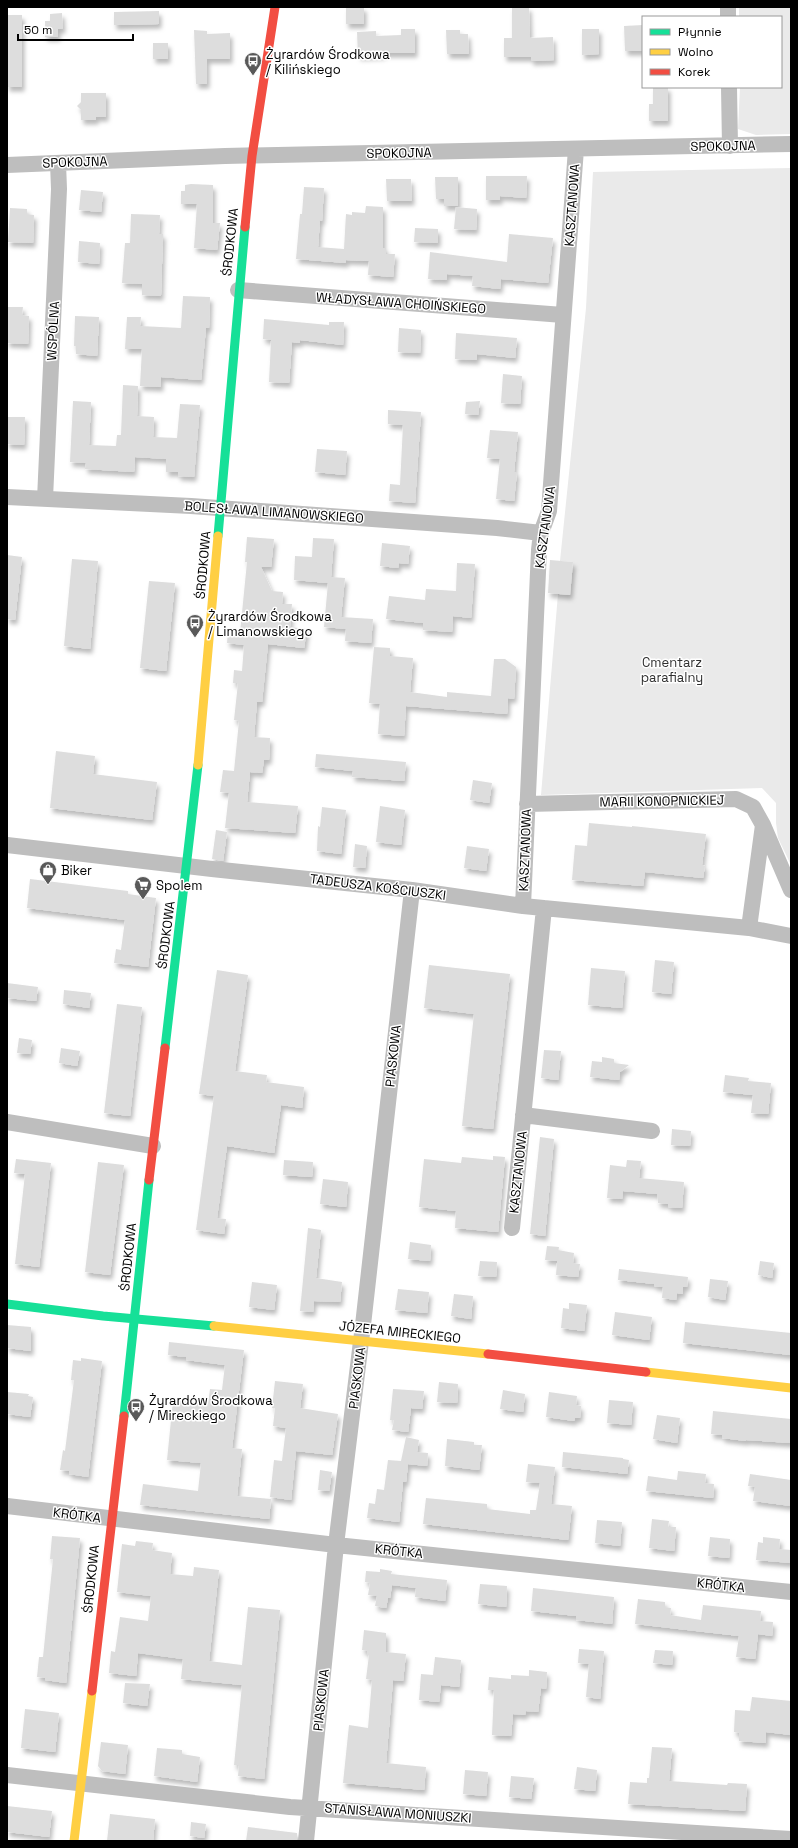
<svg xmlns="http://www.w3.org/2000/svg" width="798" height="1848" font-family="'Space Grotesk',sans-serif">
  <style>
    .green { fill: #eaeaea }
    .building { fill: #ddd; filter: url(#shadow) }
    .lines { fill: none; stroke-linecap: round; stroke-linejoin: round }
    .street { stroke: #bebebe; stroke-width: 16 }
    .fast { stroke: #16e098; stroke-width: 9 }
    .slow { stroke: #ffcf43; stroke-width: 9 }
    .jam { stroke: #f24e42; stroke-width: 9 }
    .labels { text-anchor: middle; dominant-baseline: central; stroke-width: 3; stroke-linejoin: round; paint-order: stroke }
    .poi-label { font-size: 13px; fill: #000; stroke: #fff; text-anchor: start }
    .street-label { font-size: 13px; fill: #000; stroke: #fff }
    .park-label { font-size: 13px; fill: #303030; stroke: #fff }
  </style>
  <defs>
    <filter id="shadow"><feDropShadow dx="2.5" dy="4.5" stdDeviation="2" flood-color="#0004"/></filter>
  </defs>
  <rect width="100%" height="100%" fill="#fff"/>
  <path class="green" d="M739 7H791V134L756 135 738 129 740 87H781V17H739Z
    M791 168V865L778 838 776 823V803L762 788 541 795 558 594 570 595 573 562 560 561 586 308 593 172Z"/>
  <path class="building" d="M346 7H364V24H346Z
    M512 7H529L530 38 553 37 554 60 531 61V57H504V38H512Z
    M159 11V24L114 25V12Z
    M62 13 63 29H58V37H45V21H50V14Z
    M7 15H22V87H7Z
    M643 25V51H625L624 26Z
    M401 29H415V53H383V55L358 56 357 32 376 31V36L401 35Z
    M582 29H599V54L582 55Z
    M194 30 207 31V34L230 33V59H207V84H196Z
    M446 30H460V34H468L469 54H447Z
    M153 43H168V59H153Z
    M653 87H668V121H649V104H653Z
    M81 93H106V117H96V120H81V110L77 106 81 102Z
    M486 176H527L526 198 500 196V200H486Z
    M435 177H458V206H444V199H436Z
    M386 179H411L412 201H387Z
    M191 184 213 185V223H220L217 250 194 248 197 204H181V191H185V185Z
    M304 187 324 188 322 221 320 220 318 247 344 249 346 214 352 215V212L365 213 366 206 383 207V248H386V254H395L393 277 368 275 369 261 346 260V263L296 259 300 214H302Z
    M81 190 103 192 101 212 79 210Z
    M456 207 477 209 476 230 454 229Z
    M10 208 27 209V214L34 215 33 243 8 242Z
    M131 214 160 215 159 234H163L161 296 142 295V284L122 283 125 243H130Z
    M415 228 438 229V243L414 242Z
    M509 234 553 238 548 283 501 279 500 289 472 286 473 276 447 274V280L428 279 430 252 507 262Z
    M79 241 100 243 99 264 78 262Z
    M183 296 210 297 209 328H206L201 380 161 377V387L140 386 142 349H125L127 317H141L140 326 181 328Z
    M7 307H23L22 315 29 316 28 344 7 343Z
    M75 316 99 317 97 356 76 354V346H74Z
    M264 319 329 325V322H344L343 345 300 340V343L292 342 289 383 269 382 271 340 263 339Z
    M399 328 421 330 420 353 398 352Z
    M456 333 517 338 515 358 477 354V360L455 359Z
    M503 374 522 376 520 404 501 403Z
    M123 385 138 386 137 416 154 417 153 437 177 438 180 404 200 405 194 477 178 476V472H166V459L135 457 134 472 85 469 86 463 70 462 73 401 91 402 89 445 116 446 117 435H121Z
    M480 401 478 415 465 414 466 402Z
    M388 410 421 412 415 503 389 501 390 484 400 485 403 425 388 424Z
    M7 417H25L24 445 7 444Z
    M490 430 518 432 514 472H517L514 501 496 499 500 459 487 458Z
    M317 449 347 451 345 475 315 472Z
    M247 537 274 539 271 567H261L272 591 283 592 282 604H292L290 627 307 629 304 648 268 644 262 702H257L254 737 270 738 269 760H264L262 773 250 772 247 802 298 806 295 833 225 828 229 793 220 792 223 770 234 771 239 721 234 720 238 683H233L234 670 242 671 244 645 227 643 228 631 240 633 247 562H245Z
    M313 538 334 539 331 577 345 578 341 617 373 619 371 643 345 641 346 629 324 627 328 583 294 580 295 556 312 557Z
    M382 543 410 546 408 564 399 563 398 568 380 566Z
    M7 555 22 557 15 620 7 619Z
    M72 559 98 561 90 649 64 646Z
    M550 560 573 562 570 595 548 593Z
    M457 563 475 564 471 618 453 616 452 632 423 630V623L386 619 389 596 425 600 426 589 456 591Z
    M149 581 175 583 166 671 140 668Z
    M374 647 390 648V656L413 658 410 692 447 697V692L491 696 494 659H505L516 667 514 699 508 698 507 714 406 706 404 736 378 734 380 704 369 703Z
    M56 751 95 756 93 774 157 782 152 820 50 808Z
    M316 754 406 762 404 781 352 777 353 771 315 767Z
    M473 780 492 783 489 803 470 800Z
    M380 806 405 810 401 845 376 842Z
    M322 807 346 810 341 854 317 851 318 826 320 827Z
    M589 823 632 827V826L706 834 702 865 705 866 703 878 645 872 643 886 572 880 575 845 587 846Z
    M216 830 227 832 223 861 212 859Z
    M355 844 367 846 365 868 353 867Z
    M467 846 489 849 486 871 464 868Z
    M30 879 128 891V894L156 898 148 967 114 963 116 949 121 950 125 920 27 908Z
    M655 960 674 962 671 994 652 992Z
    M429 965 510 974 493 1129 462 1126 474 1014 424 1008Z
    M591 968 625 971 622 1008 588 1005Z
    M217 970 248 975 235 1071 267 1075 266 1082 304 1087 302 1108 281 1105 274 1153 227 1146 217 1218 226 1219 224 1234 196 1230 214 1096 199 1094Z
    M7 983 38 987 36 1001 7 998Z
    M64 990 91 993 89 1008 63 1004Z
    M117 1004 142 1007 130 1116 104 1113Z
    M19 1038 32 1040 30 1054 17 1053Z
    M61 1048 80 1051 77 1066 59 1063Z
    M544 1050 561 1051 558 1080 541 1078Z
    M602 1057 614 1059V1063L629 1065 620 1072 619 1080 590 1077 592 1061 602 1062Z
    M725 1075 749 1078 748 1081 771 1083 768 1114 751 1113 753 1095 723 1092Z
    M672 1129 691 1131 690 1146 671 1145Z
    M540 1137 554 1139 545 1236 530 1234Z
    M493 1156 505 1157 498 1232 455 1228 456 1211 419 1207 424 1159 461 1163 462 1157 493 1160Z
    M16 1159 51 1163 39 1267 15 1264 25 1174 14 1173Z
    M284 1160 313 1162 312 1177 283 1175Z
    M627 1160 641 1161 639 1178 684 1182 682 1208 668 1207V1204L658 1203 657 1194 623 1191 622 1199 607 1198 610 1165 626 1167Z
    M98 1162 124 1165 110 1275 85 1272Z
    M323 1179 348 1182 346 1207 320 1204Z
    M308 1228 321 1230 316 1278 342 1282 340 1302 314 1301 313 1312 300 1311Z
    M410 1242 431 1245 430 1261 408 1259Z
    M547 1246 559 1247 557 1261 545 1260Z
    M558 1250 574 1253 573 1263 580 1264 578 1277 556 1275Z
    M480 1261 497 1262 496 1277 478 1276Z
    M760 1261 774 1263 772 1278 758 1275Z
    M619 1269 688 1277 687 1287H683V1294L677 1293 676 1300 662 1298 663 1287 654 1286V1284L618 1280Z
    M710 1279 728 1281 725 1300 708 1297Z
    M252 1282 277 1285 274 1310 249 1307Z
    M398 1289 429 1292 427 1313 395 1310Z
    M454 1294 473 1296 471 1319 451 1316Z
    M569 1303 587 1305 584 1331 561 1328 563 1308 569 1309Z
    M615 1312 652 1317 649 1340 612 1335Z
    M685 1322 791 1333V1355L683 1343Z
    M7 1325 31 1327V1351L7 1348Z
    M169 1342 244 1350 232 1448 242 1449 237 1496 271 1499 269 1519 140 1505 143 1484 198 1491 201 1463 167 1460 173 1400 208 1404 210 1389 222 1390 225 1365 186 1360V1357L168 1355Z
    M81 1358 102 1361 88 1477 69 1474V1471L60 1470 63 1450 65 1451 74 1380H71L73 1360 81 1361Z
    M275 1381 303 1384 300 1408 338 1414 332 1455 296 1451 291 1500 270 1497 274 1460 282 1461 286 1428 273 1426 275 1408H272Z
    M439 1382 458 1384 457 1403 437 1402Z
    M393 1389 424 1391 422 1409 411 1408 408 1432 392 1430 394 1420H390Z
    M503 1390 525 1394 523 1412 500 1409Z
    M7 1392 29 1394 28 1396 33 1397 30 1417 7 1414Z
    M549 1392 577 1396 576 1405 581 1406 580 1418H575L574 1421 546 1417Z
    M609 1400 633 1402 631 1425 607 1423Z
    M713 1411 791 1419V1443L746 1440V1441L722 1438V1435L711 1434Z
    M657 1415 680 1418 677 1443 653 1439Z
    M406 1437 419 1440 417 1452 428 1453 427 1466 408 1464 406 1482H403L399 1522 367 1518 369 1503 375 1504 377 1489 384 1490 388 1460 401 1461Z
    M447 1439 474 1442V1445H482L479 1470 445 1466Z
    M563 1452 623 1458V1459L629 1460 627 1474 562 1467Z
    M528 1464 555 1467 551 1504 572 1506 568 1540 423 1524 426 1498 487 1504V1509L530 1514V1510H536L540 1483 526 1482Z
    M320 1470 332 1472 329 1491 318 1490Z
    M678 1471 706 1474 705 1483 714 1484 713 1498 646 1491 648 1476 677 1480Z
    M750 1474 791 1480V1506L753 1501 755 1487 748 1486Z
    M652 1519 669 1521 668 1527H676L674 1551 649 1548Z
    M597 1520 622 1522 620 1546 595 1543Z
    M52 1536 80 1538 66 1683 45 1680V1678L37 1677 39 1657H43L53 1559H50Z
    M710 1537 730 1539 729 1558 708 1556Z
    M763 1537 780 1539 779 1549 791 1550V1563L756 1560 758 1542 763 1543Z
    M136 1541 153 1543 152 1550 172 1553 170 1574 193 1576 194 1567 219 1570 209 1661 242 1665 248 1607 280 1610 264 1779 238 1776 239 1765H234L242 1685 181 1679 183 1659 138 1653 136 1676 109 1673 111 1651 115 1652 120 1617 148 1621 151 1596 117 1592 122 1544 135 1546Z
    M380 1569 392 1571 391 1574 447 1580 445 1601 415 1597 416 1588 392 1585 390 1598H388L386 1608 375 1606 377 1596 368 1595 370 1583 365 1582 366 1571 380 1572Z
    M480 1584 507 1586 506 1607 478 1604Z
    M533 1588 614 1597 612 1624 576 1620V1616L531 1611Z
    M638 1599 665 1602V1607L671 1608 670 1615 701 1620 703 1605 761 1611 760 1621 773 1622 772 1636 758 1634 755 1659 736 1657 739 1636 635 1624Z
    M364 1630 386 1633V1652L406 1654 403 1681 393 1680 386 1763 426 1767 424 1790 343 1783 349 1725 368 1728 372 1680 366 1679 369 1655H367V1651L362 1650Z
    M579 1649 604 1651 600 1699 586 1697 589 1664 578 1663Z
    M655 1650 673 1651 672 1665 653 1663Z
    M435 1657 461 1660 459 1687 441 1685 439 1702 419 1700 421 1674 433 1675Z
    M529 1670 547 1672 546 1689 541 1688 538 1712 526 1711 525 1715 513 1714 511 1736 492 1735 494 1690H488L489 1677 511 1679V1675L529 1676Z
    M125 1683 150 1684 147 1706 123 1703Z
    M752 1697 791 1701V1735L766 1732V1743L739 1741V1733L734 1732 735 1710 750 1711Z
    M25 1709 59 1713 55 1752 21 1748Z
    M101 1742 128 1745 125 1774 102 1771 98 1766Z
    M652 1747 672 1748 669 1781 727 1785 728 1783 747 1784 745 1811 628 1804 630 1782 647 1783V1778H649Z
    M157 1748 182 1750V1754L200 1757 197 1782 154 1776Z
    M577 1767 597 1770 595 1791 574 1789Z
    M465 1770 488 1772 486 1796 463 1794Z
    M511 1776 534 1778 531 1799 509 1797Z
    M7 1806 52 1811 49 1837 7 1832Z
    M110 1814 155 1819 153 1841H107Z
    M191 1822 206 1824 204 1838 190 1836Z
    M248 1827 297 1833V1841H246Z"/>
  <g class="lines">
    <path class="street" d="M728 7V17
      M729 87 730 146
      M7 165 225 156 791 144
      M238 290 563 315
      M7 497 191 506 497 528 541 533
      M45 499 59 189 58 163
      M527 804 736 799 753 807 763 825 791 890
      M7 845 212 869 412 890 523 906 749 928 791 936
      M523 906 539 550 541 533 549 511 576 149
      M749 928 763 825
      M523 1115 652 1131
      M7 1122 153 1146
      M512 1228 544 908
      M7 1506 336 1545 791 1592
      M7 1775 290 1807 791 1839
      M306 1841 336 1545 363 1325 412 890"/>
    <path class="fast" d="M218 536 245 227
      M165 1048 198 765
      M7 1304 103 1316 214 1326
      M124 1416 149 1180"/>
    <path class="slow" d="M198 765 218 536
      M214 1326 488 1354
      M646 1372 791 1388
      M74 1841 92 1691"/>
    <path class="jam" d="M245 227 252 156 275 7
      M149 1180 165 1048
      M488 1354 646 1372
      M92 1691 124 1416"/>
  </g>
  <defs>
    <symbol id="bus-pin" viewBox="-11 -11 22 30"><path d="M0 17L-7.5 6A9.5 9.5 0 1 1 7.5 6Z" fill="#595959" stroke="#fff"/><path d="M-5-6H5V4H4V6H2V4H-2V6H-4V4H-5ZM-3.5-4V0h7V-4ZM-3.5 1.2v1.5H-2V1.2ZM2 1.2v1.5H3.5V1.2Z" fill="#fff"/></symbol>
    <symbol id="shop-pin" viewBox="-11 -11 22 30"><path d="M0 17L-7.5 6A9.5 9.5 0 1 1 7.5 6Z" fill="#595959" stroke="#fff"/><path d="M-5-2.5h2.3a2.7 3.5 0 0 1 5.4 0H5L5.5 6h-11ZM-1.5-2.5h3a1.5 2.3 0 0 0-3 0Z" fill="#fff"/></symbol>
    <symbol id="supermarket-pin" viewBox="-11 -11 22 30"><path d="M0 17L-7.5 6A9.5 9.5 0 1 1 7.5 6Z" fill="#595959" stroke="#fff"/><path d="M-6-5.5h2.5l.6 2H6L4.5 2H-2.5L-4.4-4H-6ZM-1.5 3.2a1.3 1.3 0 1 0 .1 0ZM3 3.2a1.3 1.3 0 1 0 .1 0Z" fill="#fff"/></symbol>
  </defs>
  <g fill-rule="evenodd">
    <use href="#bus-pin" x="243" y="51" width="20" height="27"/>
    <use href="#bus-pin" x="185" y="613" width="20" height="27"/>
    <use href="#shop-pin" x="38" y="860" width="20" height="27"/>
    <use href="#supermarket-pin" x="133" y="875" width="20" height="27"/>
    <use href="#bus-pin" x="126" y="1397" width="20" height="27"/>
  </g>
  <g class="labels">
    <g class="poi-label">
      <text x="266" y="54">Żyrardów Środkowa<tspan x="266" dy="15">/ Kilińskiego</tspan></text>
      <text x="208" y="616">Żyrardów Środkowa<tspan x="208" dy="15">/ Limanowskiego</tspan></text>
      <text x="61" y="870">Biker</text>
      <text x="156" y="885">Spolem</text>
      <text x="149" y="1400">Żyrardów Środkowa<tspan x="149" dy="15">/ Mireckiego</tspan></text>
    </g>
    <g class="street-label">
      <text transform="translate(723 146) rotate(-1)">SPOKOJNA</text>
      <text transform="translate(399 153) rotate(-1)">SPOKOJNA</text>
      <text transform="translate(75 162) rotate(-2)">SPOKOJNA</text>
      <text transform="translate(572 205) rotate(-86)">KASZTANOWA</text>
      <text transform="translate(230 242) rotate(-84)">ŚRODKOWA</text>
      <text transform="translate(401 303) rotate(4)">WŁADYSŁAWA CHOIŃSKIEGO</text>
      <text transform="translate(53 331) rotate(-87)">WSPÓLNA</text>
      <text transform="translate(274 512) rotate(4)">BOLESŁAWA LIMANOWSKIEGO</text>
      <text transform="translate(545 527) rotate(-82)">KASZTANOWA</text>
      <text transform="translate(203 565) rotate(-85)">ŚRODKOWA</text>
      <text transform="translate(662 801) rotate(-1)">MARII KONOPNICKIEJ</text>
      <text transform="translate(525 850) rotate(-88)">KASZTANOWA</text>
      <text transform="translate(378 887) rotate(7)">TADEUSZA KOŚCIUSZKI</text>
      <text transform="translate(166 935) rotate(-83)">ŚRODKOWA</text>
      <text transform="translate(393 1056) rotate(-84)">PIASKOWA</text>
      <text transform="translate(518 1172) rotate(-84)">KASZTANOWA</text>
      <text transform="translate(128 1257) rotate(-84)">ŚRODKOWA</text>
      <text transform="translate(400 1332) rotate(6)">JÓZEFA MIRECKIEGO</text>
      <text transform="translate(357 1378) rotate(-83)">PIASKOWA</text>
      <text transform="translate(77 1515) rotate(7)">KRÓTKA</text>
      <text transform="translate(399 1551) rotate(6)">KRÓTKA</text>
      <text transform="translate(91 1579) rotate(-84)">ŚRODKOWA</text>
      <text transform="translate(721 1585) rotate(6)">KRÓTKA</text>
      <text transform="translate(321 1700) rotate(-84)">PIASKOWA</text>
      <text transform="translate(398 1813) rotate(4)">STANISŁAWA MONIUSZKI</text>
    </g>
    <g class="park-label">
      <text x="672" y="662">Cmentarz<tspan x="672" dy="15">parafialny</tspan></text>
    </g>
  </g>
  <rect width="798" height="1848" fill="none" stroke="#000000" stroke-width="16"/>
  <rect x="642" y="16" width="140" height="72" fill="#ffffff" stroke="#999999"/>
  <rect x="650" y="29" width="20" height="6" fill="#16e098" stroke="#999999"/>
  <text x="678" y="36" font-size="12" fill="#000000">Płynnie</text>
  <rect x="650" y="49" width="20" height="6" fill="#ffcf43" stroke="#999999"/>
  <text x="678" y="56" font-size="12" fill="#000000">Wolno</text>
  <rect x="650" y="69" width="20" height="6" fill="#f24e42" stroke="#999999"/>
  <text x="678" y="76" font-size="12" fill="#000000">Korek</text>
  <path d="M18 34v6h115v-6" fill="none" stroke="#000000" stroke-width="2"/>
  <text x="24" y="34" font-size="12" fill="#000000" stroke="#ffffff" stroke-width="3" paint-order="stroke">50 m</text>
</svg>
